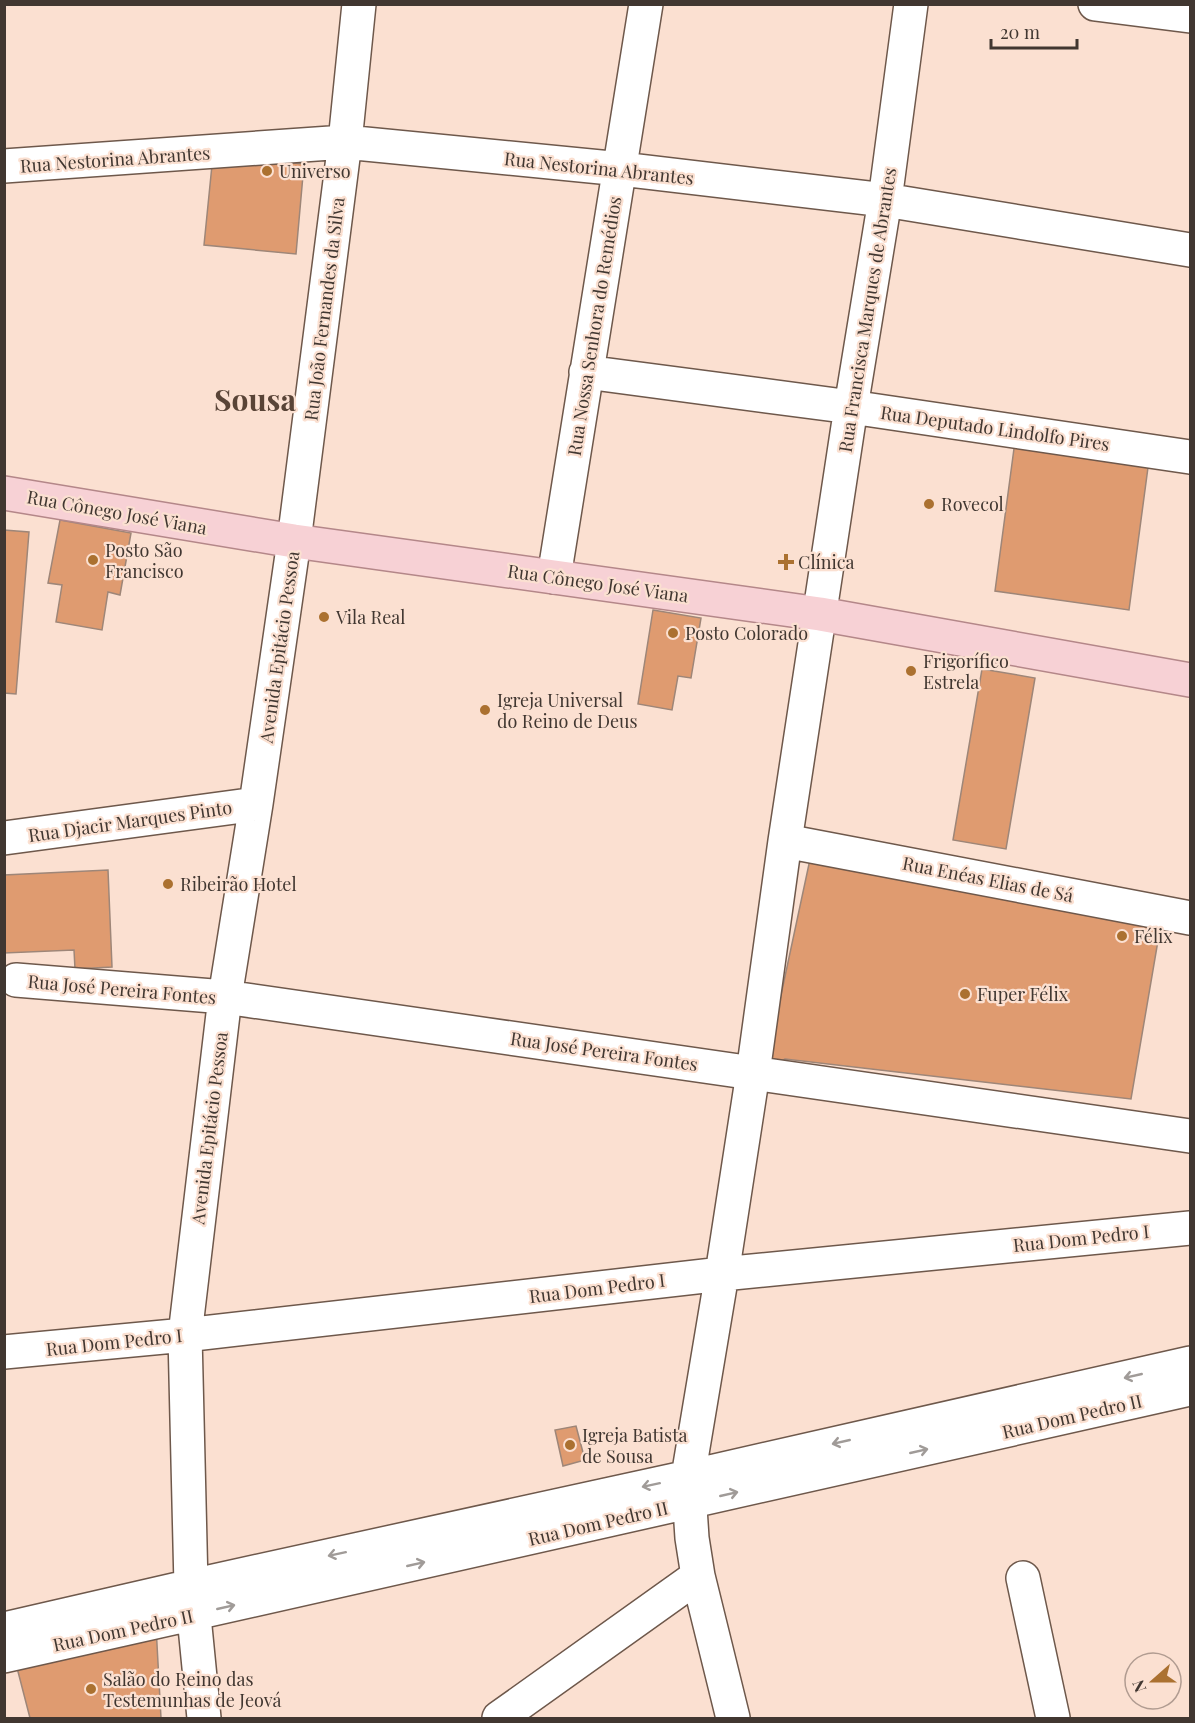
<svg xmlns="http://www.w3.org/2000/svg" width="1195" height="1723" font-family="'Playfair Display',serif">
  <style>
    .building { fill: #df9b70; stroke: #9e8678; stroke-width: 1.5 }
    .lines { fill: none; stroke-linecap: round; stroke-linejoin: round }
    .minor-casing { stroke: #6e584b; stroke-width: 36 }
    .major-casing { stroke: #b48789; stroke-width: 36 }
    .minor { stroke: #fff; stroke-width: 33 }
    .major { stroke: #f7d1d5; stroke-width: 33 }
    .oneway { stroke: #a09b98 }
    .poi-dot { fill: #ab7130; stroke: #fbe0d1; stroke-width: 2 }
    .labels { text-anchor: middle; dominant-baseline: central; stroke-width: 4.5; stroke-linejoin: round; paint-order: stroke }
    .street-label { font-size: 18px; fill: #413731; stroke: #fbe0d1 }
    .poi-label { font-size: 18px; fill: #413731; stroke: #fbe0d1; text-anchor: start }
    .town-label { font-size: 30px; font-weight: bold; fill: #594437; stroke: #fbe0d1 }
  </style>
  <rect width="100%" height="100%" fill="#fbe0d1"/>
  <path class="building" d="M213 155 304 164 296 254 204 245Z
    M1015 441 1149 460 1129 610 995 591Z
    M60 520 131 533 120 595 108 592 102 630 56 622 62 585 48 583Z
    M4 530 29 532 16 694 4 693Z
    M653 610 701 618 691 678 678 676 672 710 638 704Z
    M982 669 1035 678 1006 849 953 840Z
    M812 850 1160 929 1131 1099 785 1059 765 1070Z
    M108 870 112 967 75 969 74 950 4 953V875Z
    M576 1426 585 1460 563 1466 555 1430Z
    M156 1626 161 1718H30L15 1660Z"/>
  <g class="lines">
    <defs>
      <path id="minor" d="M1095 4 1190 16
        M4 166 345 142 621 169 885 200 1190 250
        M586 372 851 407 1190 457
        M554 577C584 386 617 196 646 4
        M4 838 256 804
        M785 841 1190 918
        M16 980 225 997 1190 1136
        M4 1352 185 1335 722 1274 1190 1228
        M1023 1578 1053 1718
        M4 1629 191 1586 688 1477 1190 1363
        M4 1656 1190 1389
        M204 1718 191 1586 185 1335 225 997 256 804 294 541 345 142 359 4
        M499 1718 698 1576
        M733 1718 698 1576 692 1538 688 1477 722 1274 753 1073 785 841 851 407 885 200 911 4"/>
      <path id="major" d="M4 493 294 541 820 614 1190 680"/>
    </defs>
    <use href="#minor" class="minor-casing"/>
    <use href="#major" class="major-casing"/>
    <use href="#minor" class="minor"/>
    <use href="#major" class="major"/>
  </g>
  <defs><path id="oneway-shaft" d="M-6 0H5M1.5-3L5.5 0L1.5 3" fill="none" stroke-width="1.6" stroke-linecap="round" stroke-linejoin="round" transform="scale(1.5)"/></defs>
  <g class="oneway">
    <use href="#oneway-shaft" transform="translate(1133 1376) rotate(167)"/>
    <use href="#oneway-shaft" transform="translate(841 1442) rotate(167)"/>
    <use href="#oneway-shaft" transform="translate(919 1451) rotate(-13)"/>
    <use href="#oneway-shaft" transform="translate(651 1485) rotate(168)"/>
    <use href="#oneway-shaft" transform="translate(729 1494) rotate(-13)"/>
    <use href="#oneway-shaft" transform="translate(337 1554) rotate(168)"/>
    <use href="#oneway-shaft" transform="translate(416 1564) rotate(-13)"/>
    <use href="#oneway-shaft" transform="translate(226 1607) rotate(-13)"/>
  </g>
  <g class="poi-dot">
    <circle cx="267" cy="171" r="6"/>
    <circle cx="929" cy="504" r="6"/>
    <circle cx="93" cy="560" r="6"/>
    <path d="M783 553h6v6h6v6h-6v6h-6v-6h-6v-6h6z"/>
    <circle cx="324" cy="617" r="6"/>
    <circle cx="673" cy="633" r="6"/>
    <circle cx="911" cy="671" r="6"/>
    <circle cx="485" cy="710" r="6"/>
    <circle cx="168" cy="884" r="6"/>
    <circle cx="1122" cy="936" r="6"/>
    <circle cx="965" cy="994" r="6"/>
    <circle cx="570" cy="1445" r="6"/>
    <circle cx="91" cy="1689" r="6"/>
  </g>
  <g class="labels">
    <g class="street-label">
      <text transform="translate(115 159) rotate(-4)">Rua Nestorina Abrantes</text>
      <text transform="translate(599 168) rotate(6)">Rua Nestorina Abrantes</text>
      <text transform="translate(324 309) rotate(-83)">Rua João Fernandes da Silva</text>
      <text transform="translate(867 310) rotate(-81)">Rua Francisca Marques de Abrantes</text>
      <text transform="translate(594 326) rotate(-81)">Rua Nossa Senhora do Remédios</text>
      <text transform="translate(995 428) rotate(8)">Rua Deputado Lindolfo Pires</text>
      <text transform="translate(117 512) rotate(10)">Rua Cônego José Viana</text>
      <text transform="translate(598 583) rotate(8)">Rua Cônego José Viana</text>
      <text transform="translate(279 647) rotate(-82)">Avenida Epitácio Pessoa</text>
      <text transform="translate(130 821) rotate(-8)">Rua Djacir Marques Pinto</text>
      <text transform="translate(988 879) rotate(11)">Rua Enéas Elias de Sá</text>
      <text transform="translate(122 989) rotate(5)">Rua José Pereira Fontes</text>
      <text transform="translate(604 1051) rotate(8)">Rua José Pereira Fontes</text>
      <text transform="translate(209 1128) rotate(-83)">Avenida Epitácio Pessoa</text>
      <text transform="translate(1081 1238) rotate(-6)">Rua Dom Pedro I</text>
      <text transform="translate(597 1288) rotate(-7)">Rua Dom Pedro I</text>
      <text transform="translate(114 1342) rotate(-6)">Rua Dom Pedro I</text>
      <text transform="translate(1072 1416) rotate(-13)">Rua Dom Pedro II</text>
      <text transform="translate(598 1523) rotate(-13)">Rua Dom Pedro II</text>
      <text transform="translate(123 1630) rotate(-12)">Rua Dom Pedro II</text>
    </g>
    <g class="poi-label">
      <text x="279" y="171">Universo</text>
      <text x="941" y="504">Rovecol</text>
      <text x="105" y="550">Posto São<tspan x="105" dy="21">Francisco</tspan></text>
      <text x="798" y="562">Clínica</text>
      <text x="336" y="617">Vila Real</text>
      <text x="685" y="633">Posto Colorado</text>
      <text x="923" y="661">Frigorífico<tspan x="923" dy="21">Estrela</tspan></text>
      <text x="497" y="700">Igreja Universal<tspan x="497" dy="21">do Reino de Deus</tspan></text>
      <text x="180" y="884">Ribeirão Hotel</text>
      <text x="1134" y="936">Félix</text>
      <text x="977" y="994">Fuper Félix</text>
      <text x="582" y="1435">Igreja Batista<tspan x="582" dy="21">de Sousa</tspan></text>
      <text x="103" y="1679">Salão do Reino das<tspan x="103" dy="21">Testemunhas de Jeová</tspan></text>
    </g>
    <g class="town-label">
      <text x="255" y="399">Sousa</text>
    </g>
  </g>
  <rect width="1195" height="1723" fill="none" stroke="#413731" stroke-width="12"/>
  <g transform="translate(1153 1681) rotate(249)"><circle r="28" fill="#fbe0d1" stroke="#b19c91" stroke-width="1.5"/>
  <path d="M0-4.5L10 22L0 15L-10 22Z" fill="#ab7130"/>
  <text y="-9" font-size="16" font-weight="bold" text-anchor="middle" fill="#413731">N</text>
  </g>
  <path d="M991 39v9h86v-9" fill="none" stroke="#413731" stroke-width="3"/>
  <text x="1000" y="39" font-size="18" fill="#413731" stroke="#fbe0d1" stroke-width="4.5" paint-order="stroke">20 m</text>
</svg>
